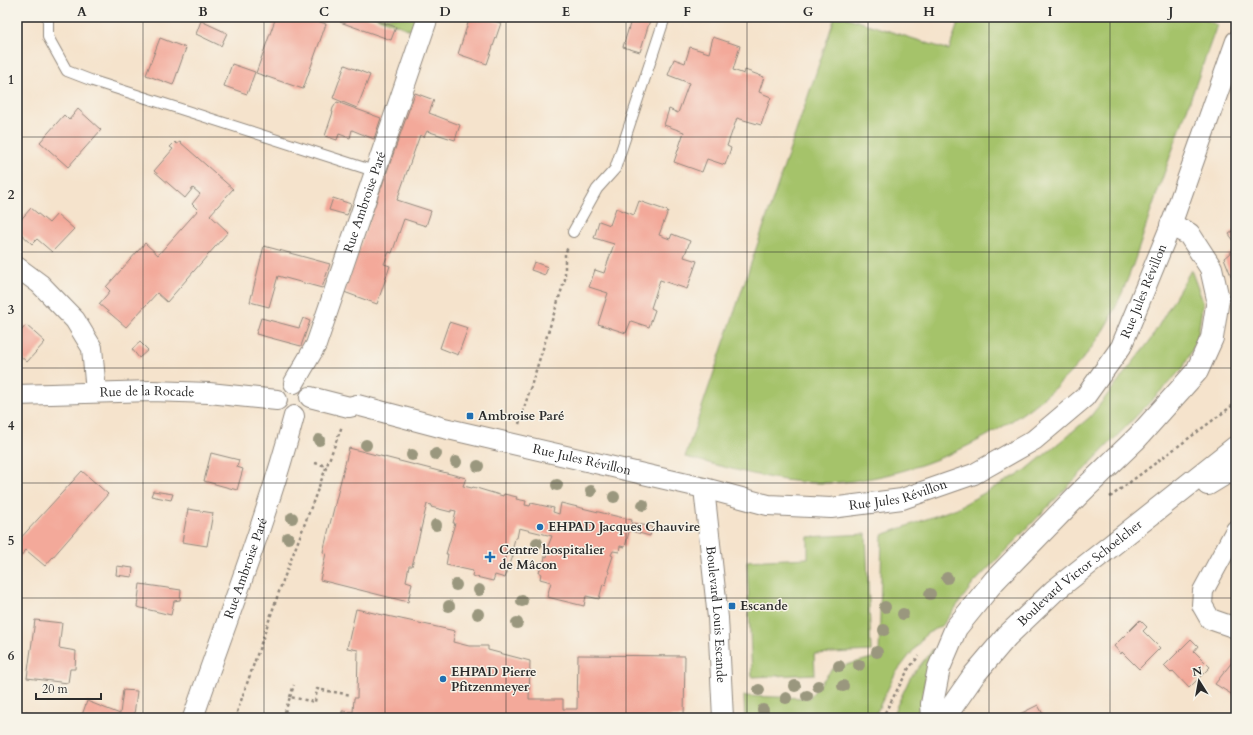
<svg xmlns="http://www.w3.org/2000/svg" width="1253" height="735" font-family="Cardo,serif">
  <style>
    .green { fill: #a5c36b; stroke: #68774b }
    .building { fill: #f3a99a }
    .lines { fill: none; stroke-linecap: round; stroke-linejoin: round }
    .lane-casing { stroke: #90877c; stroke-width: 12 }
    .street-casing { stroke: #90877c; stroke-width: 22 }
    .secondary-casing { stroke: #90877c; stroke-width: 24 }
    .path { stroke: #90877c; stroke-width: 2.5; stroke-dasharray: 3 3; stroke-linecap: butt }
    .lane { stroke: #fff; stroke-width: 10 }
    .street { stroke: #fff; stroke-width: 20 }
    .secondary { stroke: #fff; stroke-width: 22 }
    .tree { fill: #9a977e }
    .grid { fill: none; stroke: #2b2b2b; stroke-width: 1; stroke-opacity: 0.55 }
    .poi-dot { fill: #1f6fb2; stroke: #f7f3e8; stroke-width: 1.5 }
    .labels { text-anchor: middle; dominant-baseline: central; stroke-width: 3; stroke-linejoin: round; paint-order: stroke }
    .street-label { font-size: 13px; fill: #2b2b2b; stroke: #f7f3e8 }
    .poi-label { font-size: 13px; font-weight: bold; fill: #2b2b2b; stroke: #f7f3e8; text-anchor: start }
    .neatline { fill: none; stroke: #2b2b2b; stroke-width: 1.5 }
    .grid-label { font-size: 13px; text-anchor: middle; font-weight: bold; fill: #2b2b2b }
  </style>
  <rect width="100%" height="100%" fill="#f7f3e8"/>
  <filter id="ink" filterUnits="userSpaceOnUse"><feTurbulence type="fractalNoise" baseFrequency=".025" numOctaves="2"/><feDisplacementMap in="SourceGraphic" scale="8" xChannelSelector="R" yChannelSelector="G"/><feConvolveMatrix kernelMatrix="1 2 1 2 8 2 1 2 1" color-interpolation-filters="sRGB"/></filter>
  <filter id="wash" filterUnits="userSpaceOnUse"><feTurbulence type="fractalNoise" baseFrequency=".012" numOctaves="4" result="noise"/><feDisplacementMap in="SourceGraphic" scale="16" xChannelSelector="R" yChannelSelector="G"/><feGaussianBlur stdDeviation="0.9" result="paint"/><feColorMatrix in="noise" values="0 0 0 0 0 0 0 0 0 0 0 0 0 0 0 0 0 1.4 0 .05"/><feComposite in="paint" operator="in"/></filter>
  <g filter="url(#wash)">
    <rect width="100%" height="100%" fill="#f5e3cc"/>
    <path class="green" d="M376 17H418L413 31Z
      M835 17H845L949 50 960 17H1200L1217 25C1196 83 1176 141 1155 199 1141 240 1129 284 1108 322 1058 414 926 482 823 483 776 483 730 468 685 457Z
      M1191 270 1203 302 1197 340 1183 368 973 584 942 626 926 634 895 674 874 718H745L744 696 809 698 832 669 879 656 882 535 957 508 1026 470 1090 417 1149 342Z
      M866 534 871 651 814 654 815 674 752 677 747 561 808 558V537Z
      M933 649 926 675 919 718H891L910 678Z"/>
    <g id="blocks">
      <path class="building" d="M276 17H306L326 24 303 89 256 73Z
        M342 17H367L396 27 391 40 340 22Z
        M470 17H480L501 23 487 64 458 54Z
        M632 17H651L640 52 623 47Z
        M201 21 227 33 221 46 196 34Z
        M713 37 740 46 733 70 744 74 745 70 764 77 759 92 771 97 761 125 737 118 727 146 731 148 725 165 707 159 702 172 674 162 684 132 664 125 669 109 678 113 689 83 668 75 674 59 685 63 690 47 709 53Z
        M160 38 186 48 173 85 146 75Z
        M232 64 255 72 247 94 224 86Z
        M345 65 370 75 357 108 333 98Z
        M415 93 434 100 429 113 460 125 455 140 427 131 424 137 420 135 397 200 431 211 426 226 404 219 392 253 389 252 384 264 390 266 377 304 344 292Z
        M337 102 381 118 374 139 352 130 350 138 339 134 337 140 325 136 333 112H332L333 108Z
        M78 109 101 130 68 167 40 142 64 115 69 120Z
        M175 142 177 144 180 142 233 189 210 215 228 232 167 302 157 293 126 327 99 304 110 291 106 287 145 243 158 255 198 210 192 204 200 194 193 188 185 198 154 171 173 149 170 147Z
        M333 198 351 204 347 215 329 210Z
        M639 201 668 211 659 235 670 239 672 234 690 241 684 257 697 261 687 289 660 280 651 308 655 310 649 327 631 321 626 333 598 324 608 293 589 287 595 270 604 273 614 244 594 238 599 221 610 225 616 208 634 215Z
        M31 208 49 223 57 214 74 229 52 252 37 239 32 244 17 230V224Z
        M1236 229V244L1229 234Z
        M264 246 330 264 322 288 278 276 269 307 250 302Z
        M1236 248V288L1224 258Z
        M534 262 548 267 545 275 531 270Z
        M261 318 299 328 303 318 310 321 301 346 256 334Z
        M449 322 468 328 458 355 440 348Z
        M17 325 22 330 26 325 45 342 27 362 17 353Z
        M140 342 148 350 139 358 132 349Z
        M349 448 466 478 463 486 472 488 473 487 503 496 504 494 517 497 516 499 526 501 525 505 530 506 531 503 554 508 553 512 559 514 561 503 632 520 625 547 620 546 619 552 613 551 611 555 613 556 608 571 609 572 606 585 603 584 599 599 586 596 584 606 547 597 551 582 540 579 541 573H539L542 561 544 562 545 556 547 557 548 552 546 551 552 536 519 528 517 538H515L511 556H513L505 578 495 575 493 581 472 576 473 571 446 565 448 554H446L455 523H453L456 511 451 510V512L431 507 432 505 427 504 412 566H409L406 581 412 583 408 602 320 580 326 553 323 552Z
        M211 453 239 460 237 467 243 469 237 490 204 481Z
        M82 471 108 494 45 566 26 550 17 560V542Z
        M153 491 173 494 171 500 151 496Z
        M188 509 213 513 207 546 182 542Z
        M633 523 652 527 650 536 631 531Z
        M117 566 133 568 132 577 116 575Z
        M140 584 181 590 180 600 174 601 171 615 137 607Z
        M356 609 455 631 453 642 469 646H488V650L530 661 529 699H563V709H577L578 655 685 656 684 717 342 718V711L353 712 354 698H357L358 650 347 648Z
        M35 620 62 623 59 648 76 651 75 669H70L68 683 27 678Z
        M1140 620 1147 627 1143 631 1160 648 1139 669 1122 652 1121 654 1114 646Z
        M1191 639 1198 646 1194 651 1210 667 1189 688 1173 671 1171 673 1164 666Z
        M1236 657V697L1215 684Z
        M123 690 137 691 134 715 142 718H81L87 701 120 714Z
        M1038 705 1045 718H1012Z
        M17 711 25 714 26 711 44 718H17Z"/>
    </g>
  </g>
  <g filter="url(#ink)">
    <use href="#blocks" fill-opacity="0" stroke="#90877c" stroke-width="1"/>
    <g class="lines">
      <defs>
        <path id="lane" d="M48 17V37L67 71 93 81 374 171
          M573 232 597 189 615 169 665 17"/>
        <g id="street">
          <path d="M17 267 40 284 75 320 92 348 96 392"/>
          <path id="s1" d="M294 383 316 345 428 17"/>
          <path id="s2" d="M17 395 152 391 209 393 277 400"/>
          <path id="s3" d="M310 397 349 407 357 405 444 428 704 488 768 505 831 508 902 499 974 474 1034 440 1085 397 1121 347 1171 225 1236 41"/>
          <path id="s4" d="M704 488 718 618 723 718"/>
          <path d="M1236 530 1203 591 1202 605 1210 619 1236 628"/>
          <path id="s5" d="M193 718C227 618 267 519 294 416"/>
        </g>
        <g id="secondary">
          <path d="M1208 484 1236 467"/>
          <path d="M933 718 932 704 939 668 956 628 994 581 1078 495 1137 438 1197 371 1212 338 1218 299 1211 268 1189 234 1171 225"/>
          <path id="s6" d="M944 718 974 675 1007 636 1054 591 1236 447"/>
        </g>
      </defs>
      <use href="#lane" class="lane-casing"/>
      <use href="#street" class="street-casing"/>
      <use href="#secondary" class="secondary-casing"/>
      <path class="path" d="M519 424 565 279V254L568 247
        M315 463 327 466
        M1110 497 1236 403
        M290 697 294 685
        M235 718 281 586 342 426
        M283 718 290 697 315 702 317 689 351 695
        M882 718 909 668 919 656"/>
      <use href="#lane" class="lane"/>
      <use href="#street" class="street"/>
      <use href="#secondary" class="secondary"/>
    </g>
    <g class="tree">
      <circle cx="319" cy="440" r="6"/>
      <circle cx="366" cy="445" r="6"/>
      <circle cx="436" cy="454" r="6"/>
      <circle cx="412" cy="455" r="6"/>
      <circle cx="456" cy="462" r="6"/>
      <circle cx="478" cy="466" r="6"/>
      <circle cx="557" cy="485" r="6"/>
      <circle cx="591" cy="491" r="6"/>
      <circle cx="614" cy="497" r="6"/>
      <circle cx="643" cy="505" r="6"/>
      <circle cx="292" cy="518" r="6"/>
      <circle cx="436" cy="525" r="6"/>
      <circle cx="288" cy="538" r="6"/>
      <circle cx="537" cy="543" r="6"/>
      <circle cx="947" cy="578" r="6"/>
      <circle cx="456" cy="585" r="6"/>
      <circle cx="479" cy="590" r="6"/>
      <circle cx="930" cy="594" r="6"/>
      <circle cx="522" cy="601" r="6"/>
      <circle cx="449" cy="606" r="6"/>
      <circle cx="885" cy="607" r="6"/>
      <circle cx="478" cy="614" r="6"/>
      <circle cx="903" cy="614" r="6"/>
      <circle cx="517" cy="623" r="6"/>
      <circle cx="884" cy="630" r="6"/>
      <circle cx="877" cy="652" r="6"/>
      <circle cx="859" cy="665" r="6"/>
      <circle cx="839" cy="666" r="6"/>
      <circle cx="795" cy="686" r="6"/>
      <circle cx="818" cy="686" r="6"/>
      <circle cx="843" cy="686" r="6"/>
      <circle cx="759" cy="690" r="6"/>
      <circle cx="807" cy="696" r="6"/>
      <circle cx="786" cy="698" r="6"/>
      <circle cx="763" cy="710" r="6"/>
    </g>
  </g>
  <path class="grid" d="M143 17V718M264 17V718M385 17V718M506 17V718M626 17V718M747 17V718M868 17V718M989 17V718M1110 17V718M17 137H1236M17 252H1236M17 368H1236M17 483H1236M17 598H1236"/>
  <g class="poi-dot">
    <rect x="466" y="412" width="8" height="8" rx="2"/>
    <circle cx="540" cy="527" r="4"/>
    <path d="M488 551h4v4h4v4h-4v4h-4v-4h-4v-4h4z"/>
    <rect x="728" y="602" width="8" height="8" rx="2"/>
    <circle cx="443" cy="679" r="4"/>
  </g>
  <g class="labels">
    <g class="street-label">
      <text stroke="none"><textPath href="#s1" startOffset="195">Rue Ambroise Paré</textPath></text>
      <text stroke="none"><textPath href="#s3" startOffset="940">Rue Jules Révillon</textPath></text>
      <text stroke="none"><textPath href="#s2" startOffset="130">Rue de la Rocade</textPath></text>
      <text stroke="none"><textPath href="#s3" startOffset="280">Rue Jules Révillon</textPath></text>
      <text stroke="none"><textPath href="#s3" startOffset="603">Rue Jules Révillon</textPath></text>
      <text stroke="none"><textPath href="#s5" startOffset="159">Rue Ambroise Paré</textPath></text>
      <text stroke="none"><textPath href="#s6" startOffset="200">Boulevard Victor Schoelcher</textPath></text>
      <text stroke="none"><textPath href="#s4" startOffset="127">Boulevard Louis Escande</textPath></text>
    </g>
    <g class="poi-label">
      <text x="478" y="416">Ambroise Paré</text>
      <text x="548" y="527">EHPAD Jacques Chauvire</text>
      <text x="499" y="550">Centre hospitalier<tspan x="499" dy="15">de Mâcon</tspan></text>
      <text x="740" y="606">Escande</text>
      <text x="451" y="672">EHPAD Pierre<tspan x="451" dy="15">Pfitzenmeyer</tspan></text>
    </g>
  </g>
  <rect width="1253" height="735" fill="none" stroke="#f7f3e8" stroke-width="44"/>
  <g transform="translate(1199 681) rotate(349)" stroke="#f7f3e8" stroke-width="3" paint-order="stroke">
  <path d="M0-3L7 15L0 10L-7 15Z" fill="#2b2b2b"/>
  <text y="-6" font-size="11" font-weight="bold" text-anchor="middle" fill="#2b2b2b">N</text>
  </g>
  <path d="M36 693v6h65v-6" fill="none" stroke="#2b2b2b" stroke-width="2"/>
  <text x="42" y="693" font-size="12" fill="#2b2b2b" stroke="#f7f3e8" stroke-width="3" paint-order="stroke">20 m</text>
  <rect x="22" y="22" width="1209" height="691" class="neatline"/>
  <g class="grid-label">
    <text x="82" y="16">A</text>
    <text x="203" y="16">B</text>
    <text x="324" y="16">C</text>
    <text x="445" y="16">D</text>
    <text x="566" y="16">E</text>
    <text x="687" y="16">F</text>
    <text x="808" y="16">G</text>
    <text x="929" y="16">H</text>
    <text x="1050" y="16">I</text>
    <text x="1171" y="16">J</text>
    <text x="11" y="84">1</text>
    <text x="11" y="199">2</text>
    <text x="11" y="314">3</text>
    <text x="11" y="430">4</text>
    <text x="11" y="545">5</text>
    <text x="11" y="660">6</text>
  </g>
</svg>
